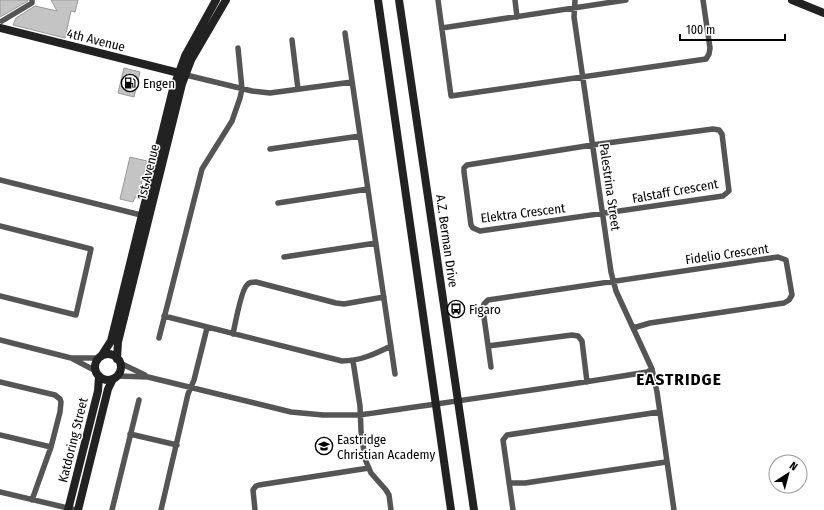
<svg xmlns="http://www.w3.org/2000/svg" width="824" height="510" font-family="'Fira Sans Condensed',sans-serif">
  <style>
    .building { fill: #c4c4c4; stroke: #999 }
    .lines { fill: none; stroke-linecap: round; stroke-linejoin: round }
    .street { stroke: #555; stroke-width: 5.5 }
    .secondary { stroke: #222; stroke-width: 8 }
    .labels { text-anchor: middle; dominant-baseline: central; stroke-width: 3; stroke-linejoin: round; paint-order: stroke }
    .street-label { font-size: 13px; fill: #000; stroke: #fff }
    .poi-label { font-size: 13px; fill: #000; stroke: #fff; text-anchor: start }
    .district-label { font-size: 17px; font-weight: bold; letter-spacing: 1px; fill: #000; stroke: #fff }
  </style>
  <rect width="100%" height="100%" fill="#fff"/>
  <path class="building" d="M0 0H28V1L0 17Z
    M51 0H78L75 12 71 11 65 38 13 25 16 18 35 6 57 11Z
    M124 68 140 72 134 97 118 93Z
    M130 157 147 161 138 198 135 197 133 202 120 199Z"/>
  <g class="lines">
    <path class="street" d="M438 0 451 96 706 59 709 54 710 48 703 0
      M515 0 517 17
      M575 0 574 17 611 272 616 291 652 369 657 392 674 510
      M2 21 32 3V0
      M442 28 626 0
      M345 33 395 374
      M292 40 298 89
      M186 75 252 91 270 93 352 82
      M713 129 719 130 722 134 729 191 723 196 480 231 473 228 471 225 464 172V168L467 165 592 145Z
      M270 149 360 136
      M0 180 145 216
      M278 203 368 189
      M0 226 91 249 76 315 0 296
      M284 257 376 243
      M164 316 342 361C360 361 375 354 391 346
      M233 334C235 325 241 290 247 285 249 282 252 282 256 282L336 303 344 304 384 297
      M159 338 202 169 232 121 240 98 242 89 238 48
      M0 340 71 358H99
      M488 346 572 335 578 336 582 341 587 382
      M73 359 96 371
      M353 361 360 406 361 431 365 459 371 473 386 490 389 495 391 510
      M120 363 145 375
      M491 367 483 310 484 304 488 300 778 257 786 260 792 295 789 300 784 303 650 323 633 328
      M117 376 148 377 291 412 323 415H360C456 401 552 388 647 372L652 369
      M0 382 55 395 60 399 61 402 60 412 51 447 32 500
      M130 434 177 445
      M0 435 51 447
      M509 483H525L666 462
      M0 492 76 510
      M112 510 139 400
      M161 510 188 394 194 380 207 328
      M255 510 253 490 256 486 259 485 369 468
      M513 510 503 440 507 435 659 412"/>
    <path class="secondary" d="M378 0 451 510
      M399 0 474 510
      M792 0 824 13
      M0 28 183 74
      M95 367a13 13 0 1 1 26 0a13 13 0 1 1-26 0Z
      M102 355 111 341 173 89 185 56 216 0
      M117 359 118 342 182 84 191 60 226 0
      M68 510 98 391 99 376
      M78 510 108 389 113 379"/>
  </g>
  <defs>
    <symbol id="fuel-ring" viewBox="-11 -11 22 22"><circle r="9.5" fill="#fff" stroke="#000" stroke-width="1.5"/><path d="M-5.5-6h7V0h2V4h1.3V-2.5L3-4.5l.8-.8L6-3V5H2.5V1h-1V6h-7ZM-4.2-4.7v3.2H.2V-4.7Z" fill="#000"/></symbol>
    <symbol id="bus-ring" viewBox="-11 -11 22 22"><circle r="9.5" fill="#fff" stroke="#000" stroke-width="1.5"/><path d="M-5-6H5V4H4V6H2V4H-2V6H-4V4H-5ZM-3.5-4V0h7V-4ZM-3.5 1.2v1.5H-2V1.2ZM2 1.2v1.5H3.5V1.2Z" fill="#000"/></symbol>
    <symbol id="school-ring" viewBox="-11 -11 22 22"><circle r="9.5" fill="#fff" stroke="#000" stroke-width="1.5"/><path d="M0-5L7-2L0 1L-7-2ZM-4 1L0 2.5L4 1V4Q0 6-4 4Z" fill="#000"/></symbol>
  </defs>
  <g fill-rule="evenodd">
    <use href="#fuel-ring" x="120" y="73" width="20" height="20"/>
    <use href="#bus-ring" x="446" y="299" width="20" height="20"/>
    <use href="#school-ring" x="314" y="436" width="20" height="20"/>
  </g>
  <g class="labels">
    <g class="street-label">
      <text transform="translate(96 40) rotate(14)">4th Avenue</text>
      <text transform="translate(148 172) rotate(-76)">1st Avenue</text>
      <text transform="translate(610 187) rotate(82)">Palestrina Street</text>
      <text transform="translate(675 191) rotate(-10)">Falstaff Crescent</text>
      <text transform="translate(523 213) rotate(-7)">Elektra Crescent</text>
      <text transform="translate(447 241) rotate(82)">A.Z. Berman Drive</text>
      <text transform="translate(727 254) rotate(-8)">Fidelio Crescent</text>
      <text transform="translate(73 440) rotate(-76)">Katdoring Street</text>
    </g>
    <g class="poi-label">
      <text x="143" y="83">Engen</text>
      <text x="469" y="309">Figaro</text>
      <text x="337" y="439">Eastridge<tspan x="337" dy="15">Christian Academy</tspan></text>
    </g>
    <g class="district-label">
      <text x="679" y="379">EASTRIDGE</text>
    </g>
  </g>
  <g transform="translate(788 474) rotate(36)"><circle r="19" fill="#ffffff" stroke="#999999"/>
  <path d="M0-3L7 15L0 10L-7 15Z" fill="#000000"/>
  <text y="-6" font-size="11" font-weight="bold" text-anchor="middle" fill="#000000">N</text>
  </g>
  <path d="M680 34v6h105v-6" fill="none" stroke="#000000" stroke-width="2"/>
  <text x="686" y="34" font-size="12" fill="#000000" stroke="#ffffff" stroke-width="3" paint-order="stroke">100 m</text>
</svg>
